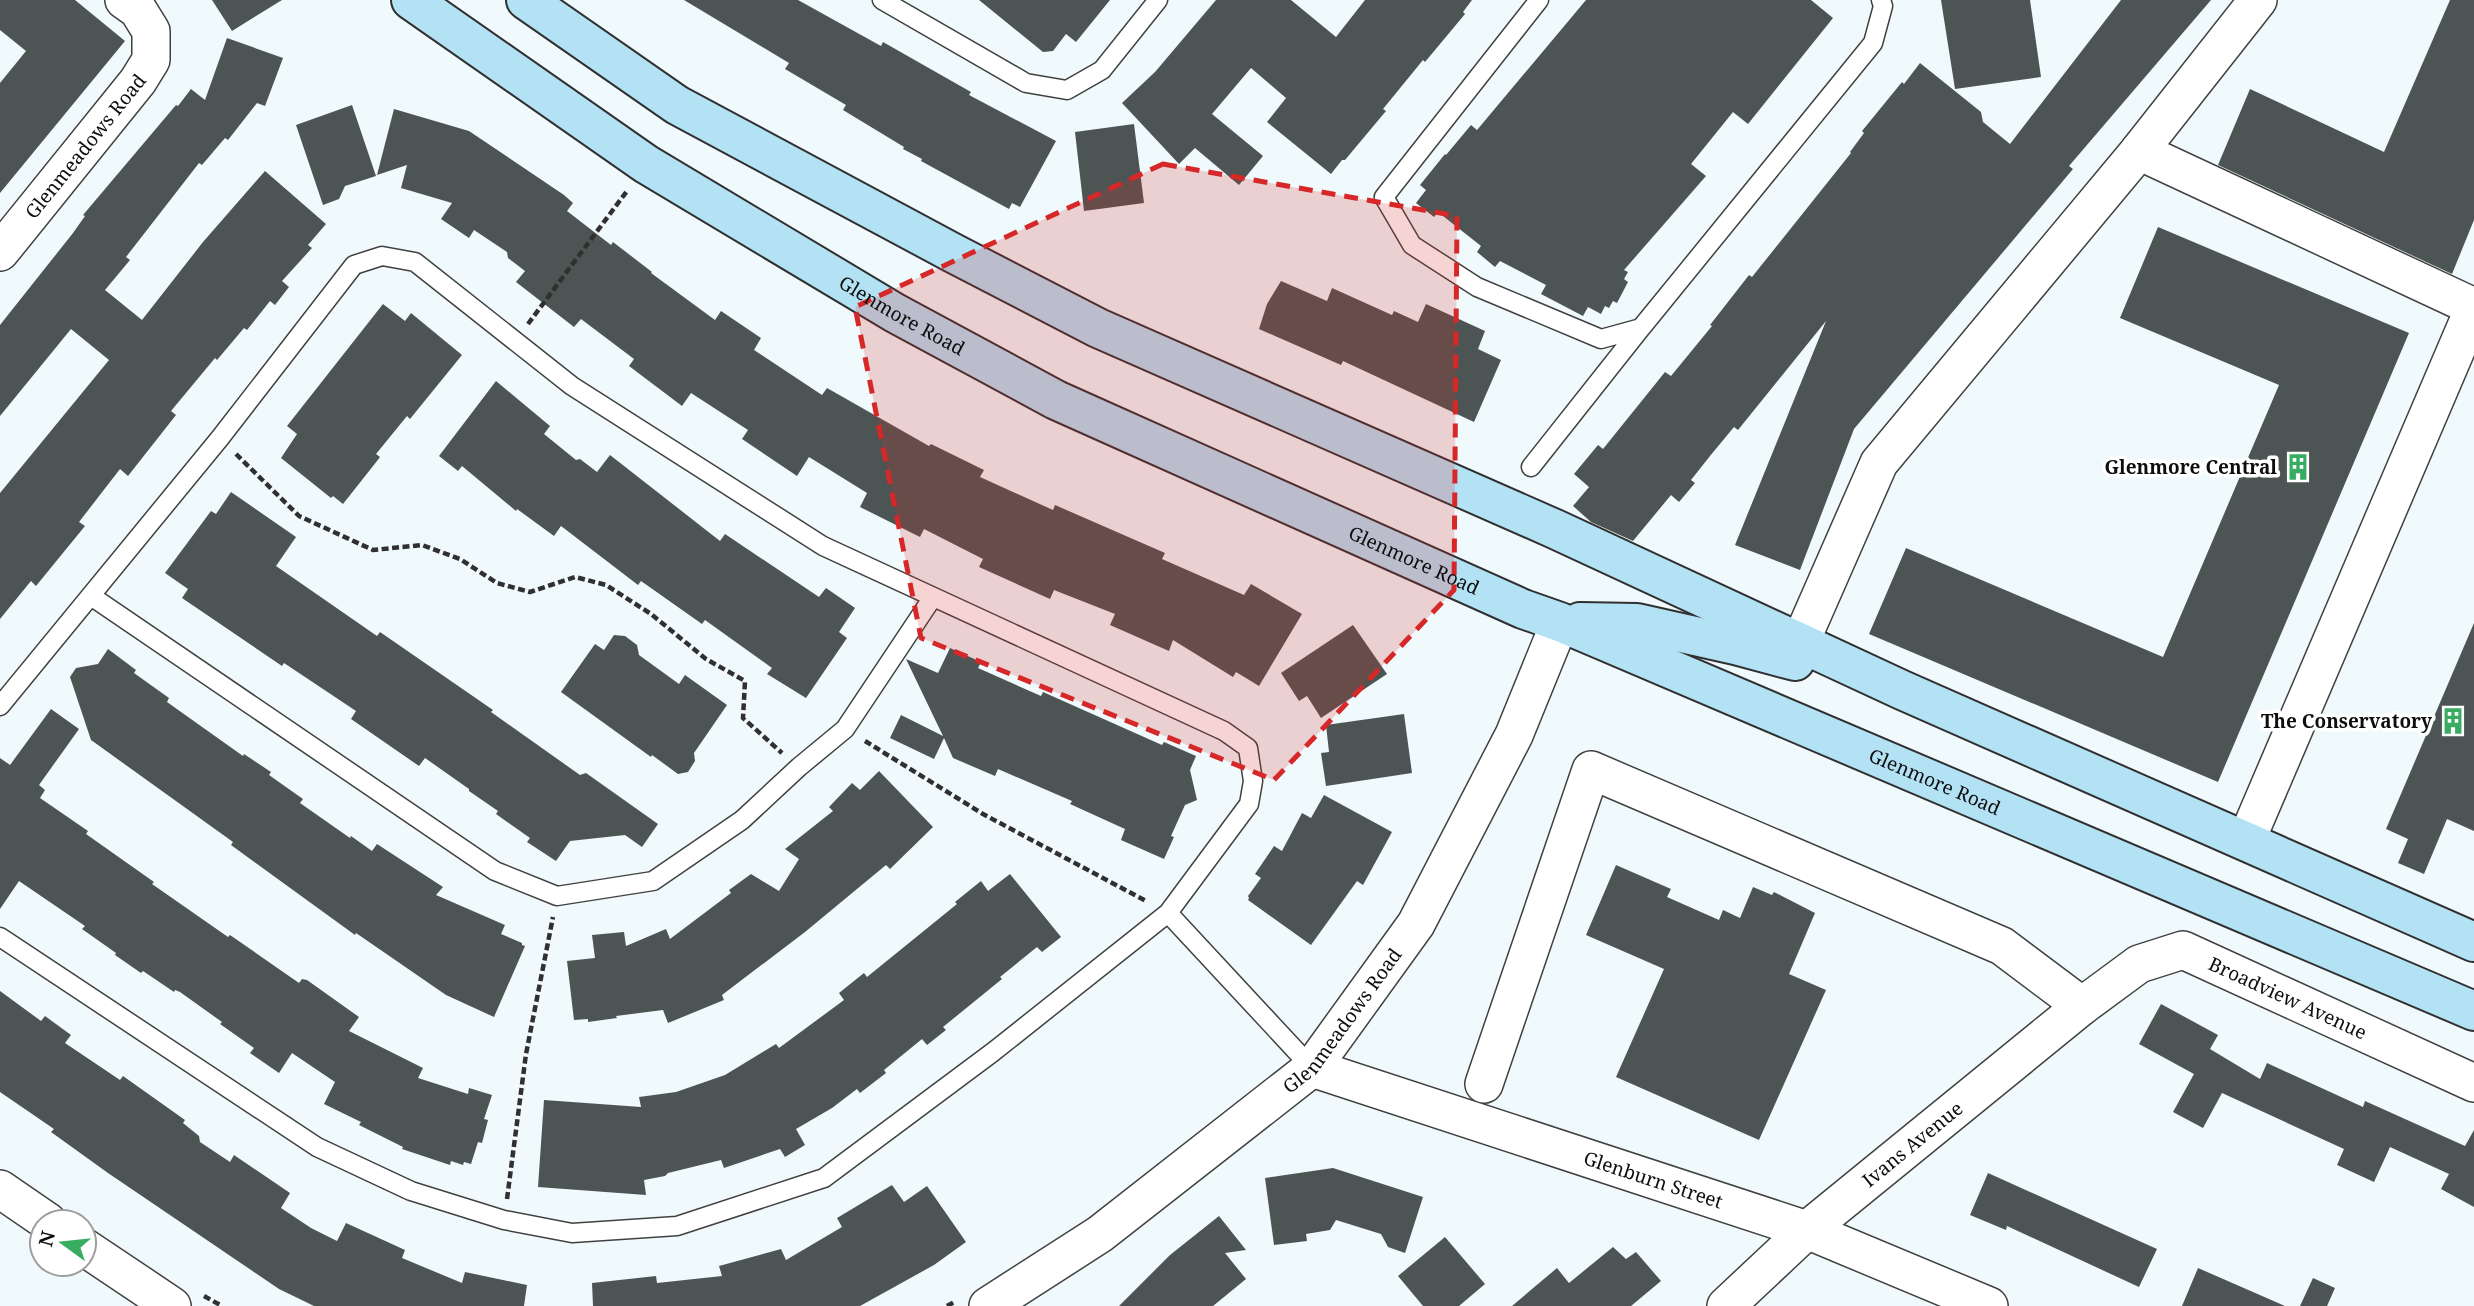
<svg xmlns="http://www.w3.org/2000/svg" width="2474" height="1306" font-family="'Noto Serif',serif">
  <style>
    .building { fill: #4c5553 }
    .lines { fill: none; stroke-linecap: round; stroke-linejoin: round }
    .lane-casing { stroke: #414141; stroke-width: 21 }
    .street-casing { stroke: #414141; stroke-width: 40 }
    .secondary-casing { stroke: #303030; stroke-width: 42 }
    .path { stroke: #303030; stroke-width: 4.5; stroke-dasharray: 7 3.5; stroke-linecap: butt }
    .lane { stroke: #fff; stroke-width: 18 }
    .street { stroke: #fff; stroke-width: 37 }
    .secondary { stroke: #b4e2f5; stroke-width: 38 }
    .marked { fill: #d62828; fill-opacity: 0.2; stroke: #d62828; stroke-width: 5; stroke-dasharray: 14 9; stroke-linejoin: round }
    .labels { text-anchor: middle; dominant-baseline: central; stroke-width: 7; stroke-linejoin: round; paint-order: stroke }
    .street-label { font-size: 19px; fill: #0e0e0e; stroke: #fff }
    .poi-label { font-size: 19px; font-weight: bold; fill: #0e0e0e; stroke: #fff; text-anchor: end }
  </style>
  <rect width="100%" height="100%" fill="#f0fafd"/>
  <path class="building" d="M0 0H75L125 41 0 193V83L26 51 0 30Z
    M212 0H282L232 31Z
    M684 0H798L881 46 883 42 971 92 969 95 1056 141 1020 207 1012 203 1009 209 921 161 922 159 903 149 904 147 843 110 846 105 785 69 789 63Z
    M979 0H1110L1076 42 1066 34 1053 51 1043 52Z
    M1216 0H1291L1336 37 1365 0H1472L1463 12 1465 14 1425 62 1423 60 1383 109 1386 111 1345 160H1342L1331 174 1267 122 1286 98 1251 68 1212 114 1263 156 1239 185 1195 148 1179 164 1122 103 1155 72Z
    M1586 0H1811L1833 18 1748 124 1733 112 1691 164 1706 176 1624 270 1628 272 1624 279 1628 282 1617 303 1613 301 1609 308 1605 306 1601 314 1588 307 1583 316 1541 294 1546 285 1500 261 1495 267 1477 252 1481 246 1438 212 1434 217 1416 203 1426 190 1420 185 1445 154 1446 155 1471 125 1477 130Z
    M1941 0H2030L2041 77 1955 89Z
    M2121 0H2211L2069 166 2073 169 1854 429 1800 570 1735 545 1826 321 1738 430 1734 427 1710 456 1691 480 1695 483 1679 502 1671 495 1633 541 1591 522 1573 506 1589 487 1574 474 1598 445 1603 449 1665 372 1671 376 1712 326 1710 325 1749 275 1752 277 1851 153 1850 152 1864 133 1862 131 1902 82 1904 84 1920 63 1981 112 1983 122 2010 144Z
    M2450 0H2474V220L2452 274 2218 165 2250 89 2384 152Z
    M227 38 283 58 265 106 257 103 228 140 225 138 202 165 199 163 126 257 130 260 105 290 142 320 203 242 265 171 326 224 308 245 312 248 282 281 289 287 275 305 270 301 247 330 244 328 217 360 215 358 171 411 176 415 128 476 120 469 79 522 85 526 36 586 31 581 0 619V493L109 360 71 329 0 416V325L73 233 85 216 83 215 176 105 178 106 191 89 205 100Z
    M352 105 376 176 345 186 339 199 323 205 296 125Z
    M394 109 469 131 564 195 573 203 567 211 611 245 613 242 652 272 651 273 715 320 721 311 761 338 754 350 822 395 827 388 929 446 931 444 984 470 980 477 1053 510 1055 505 1165 553 1162 559 1244 595 1251 584 1302 614 1259 686 1236 672 1233 677 1173 640 1169 651 1110 625 1115 614 1054 590 1050 599 979 567 983 559 924 529 920 537 860 507 867 493 809 457 797 476 742 439 748 430 691 393 682 406 629 366 634 359 581 319 574 327 516 282 525 271 508 258 507 252 474 230 469 238 441 219 452 203 401 188 407 165 377 175Z
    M1134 124 1144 203 1084 211 1075 132Z
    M2158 227 2409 333 2218 782 1869 634 1906 548 2163 657 2279 385 2120 318Z
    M1281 281 1327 301 1332 288 1392 315 1394 311 1418 322 1426 304 1485 331 1478 349 1501 360 1474 422 1343 361 1341 365 1259 329 1267 304Z
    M383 304 405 321 411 313 462 355 410 419 407 416 376 454 380 457 377 461 343 504 333 496 331 498 281 458 297 434 287 426Z
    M496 381 550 426 544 434 576 460 580 459 597 472 610 455 720 541 725 534 819 597 826 588 855 608 839 632 847 638 806 698 767 674 772 668 705 620 702 624 641 581 638 585 561 526 554 536 517 509 516 511 462 466 458 471 439 456Z
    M231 492 296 537 276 566 377 636 380 632 493 710 491 712 580 775 586 773 658 824 642 847 625 835 570 841 556 861 527 842 530 838 496 814 498 811 469 791V789L425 758 419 766 351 719 356 711 284 663 282 666 182 598 188 589 165 573 211 511 216 514Z
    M2474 623V831L2447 819 2424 874 2398 863 2408 839 2386 829Z
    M1353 625 1387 674 1321 718 1307 696 1299 701 1281 673Z
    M614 635 625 636 637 645 639 655 679 684 685 675 727 705 694 753 695 761 688 772 678 774 652 755 651 757 561 692 595 644 604 650Z
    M950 648 981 662 978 668 1041 696 1043 692 1162 745 1164 742 1196 756 1190 770 1197 800 1185 805 1171 836 1174 837 1164 859 1121 840 1125 829 1070 804 1072 801 998 769 995 776 953 758 944 738 934 759 890 738 901 715 943 736 906 659 938 673Z
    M108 649 136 670 134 673 169 698 167 702 243 756 244 754 271 772 269 775 303 799 300 803 350 838 351 836 372 851 377 844 443 887 436 895 505 925 501 934 522 943V945L525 946 494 1017 446 995 356 933 355 935 231 845 233 842 91 740 70 677 76 668 98 664Z
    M51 709 79 729 39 785 45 790 40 798 88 831 86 834 154 882 152 884 228 937 230 935 299 983 302 979 307 980 359 1017 349 1031 423 1068 418 1078 468 1094 469 1088 492 1095 484 1119 488 1120 482 1143 478 1142 471 1164 464 1162 463 1165 451 1161 450 1165 402 1149 403 1147 359 1125 361 1122 324 1104 335 1082 292 1053 279 1073 250 1053 254 1048 220 1024 222 1022 180 992 175 990 174 992 143 971 141 973 115 955 116 953 82 929 85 926 19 881 0 909V758L10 765Z
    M1404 714 1412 773 1326 786 1321 753 1329 752 1326 725Z
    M879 771 933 827 890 869 886 865 805 932 722 995 724 1000 668 1023 663 1010 616 1016 617 1018 588 1022V1019L574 1020 567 961 595 958 592 935 624 932 626 946 666 929 670 939 731 893 729 890 751 874 779 891 799 859 785 849 833 811 829 807 852 783 860 790Z
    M1324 795 1392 832 1363 885 1357 881 1311 945 1248 900 1249 898 1248 896 1261 878 1255 874 1274 846 1282 851 1302 813 1311 818Z
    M1616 865 1671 889 1667 897 1719 920 1723 910 1740 918 1753 887 1772 895 1774 892 1815 913 1789 974 1826 990 1759 1140 1616 1077 1664 969 1586 935Z
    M1010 874 1061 937 1042 952 1037 947 1000 977 1002 979 943 1027 946 1030 927 1045 922 1039 884 1070 886 1073 860 1093 857 1089 832 1108 796 1129 805 1145 785 1157 780 1149 724 1168 721 1160 668 1173 665 1176 644 1180 646 1195 538 1187 544 1100 641 1107 639 1097 676 1092 725 1075 776 1044 779 1048 844 1000 839 993 864 973 867 977 957 904 955 902 981 881 988 891Z
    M0 991 41 1021 45 1016 71 1035 65 1043 120 1080 123 1076 185 1120 183 1123 199 1136 200 1142 230 1162 234 1155 290 1193 281 1208 311 1228 337 1241 346 1223 405 1250 402 1258 462 1283 465 1272 527 1285 524 1306H314L279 1289 108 1173 51 1132 54 1129 0 1092Z
    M2161 1004 2218 1035 2210 1049 2260 1079 2267 1063 2363 1107 2365 1101 2465 1146 2474 1130V1207L2441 1189 2449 1174 2390 1147 2374 1182 2337 1165 2344 1149 2222 1093 2203 1128 2173 1112 2194 1074 2139 1044Z
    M1333 1168 1423 1197 1405 1253 1388 1247 1381 1234 1336 1220 1330 1230 1306 1234 1307 1241 1274 1245 1265 1178Z
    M1988 1173 2157 1249 2139 1287 2007 1226 2006 1230 1970 1215Z
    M892 1185 904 1202 927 1186 966 1242 934 1265 860 1306H593L592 1283 656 1276 657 1283 722 1276 719 1266 781 1249 786 1260 842 1227 837 1218Z
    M1219 1216 1246 1250 1225 1253 1246 1279 1213 1306H1119L1170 1255Z
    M1445 1237 1485 1284 1459 1306H1423L1398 1276Z
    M1613 1247 1626 1259 1636 1252 1661 1281 1631 1306H1512L1557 1268 1569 1283Z
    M2198 1268 2285 1306H2182Z
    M2313 1278 2335 1288 2327 1306H2300Z"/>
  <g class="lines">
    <defs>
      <path id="lane" d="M882 0 1026 83 1067 90 1102 70 1158 0
        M1539 0 1384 197 1412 245 1477 287 1601 339 1641 328 1873 43 1883 6 1881 0
        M1531 467 1641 328
        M91 596 495 871 557 896 653 881 742 820 799 767 845 729 933 597
        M0 706 220 438 354 265 382 256 415 262 572 386 823 546 1224 731 1248 748 1253 781 1249 804 1168 913 993 1052 824 1178 677 1226 572 1233 504 1220 411 1191 317 1147 0 937
        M1168 913 1312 1068"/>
      <g id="street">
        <path d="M2139 151 2474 307"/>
        <path id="s1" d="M0 252 138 81 151 60V31L138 10 124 0"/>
        <path d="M1800 643 1879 463 2139 151 2258 0"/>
        <path d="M2246 841 2474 308"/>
        <path id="s2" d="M1312 1068 1807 1230 1989 1306"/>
        <path d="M1484 1084 1591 770 2002 946 2082 1006"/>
        <path d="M0 1189 48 1222"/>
        <path d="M84 1247 172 1306"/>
        <path id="s3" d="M988 1306 1100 1234 1312 1068 1416 924 1514 735 1560 622"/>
        <path id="s4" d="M1726 1306 1807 1230 2082 1006 2139 964 2183 950 2474 1083"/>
      </g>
      <g id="secondary">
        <path id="s5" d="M411 0 646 164 895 313 1056 400 1523 609 1560 622 2474 1011"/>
        <path d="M526 0 677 105 953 253 1098 328 1555 529 1902 690 2474 942"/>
        <path d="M1580 622 1637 623 1735 645 1795 661"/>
      </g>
    </defs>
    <use href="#lane" class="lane-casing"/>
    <use href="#street" class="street-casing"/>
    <use href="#secondary" class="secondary-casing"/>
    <path class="path" d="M528 324 627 191
      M236 454 299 516 373 550 422 545 460 559 497 583 530 592 575 577 606 585 651 614 706 659 745 681 743 718 782 753
      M865 741 983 814 1146 901
      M507 1199 526 1054 553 917
      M204 1296 222 1306
      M947 1306 956 1301"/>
    <use href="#lane" class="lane"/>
    <use href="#street" class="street"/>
    <use href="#secondary" class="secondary"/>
  </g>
  <path class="marked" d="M1163 164 1457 216 1454 590 1274 780 921 638 855 307Z"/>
  <defs>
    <symbol id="building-bare" viewBox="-9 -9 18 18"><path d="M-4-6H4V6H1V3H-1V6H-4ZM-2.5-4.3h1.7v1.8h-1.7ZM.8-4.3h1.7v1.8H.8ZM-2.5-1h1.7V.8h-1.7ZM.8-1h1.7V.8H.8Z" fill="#38ac61" stroke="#fff" stroke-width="2.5" paint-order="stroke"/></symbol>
  </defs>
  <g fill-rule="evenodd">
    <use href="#building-bare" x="2279" y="448" width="38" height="38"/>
    <use href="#building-bare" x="2434" y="702" width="38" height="38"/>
  </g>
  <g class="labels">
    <g class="street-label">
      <text stroke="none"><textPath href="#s1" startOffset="136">Glenmeadows Road</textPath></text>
      <text stroke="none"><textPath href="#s5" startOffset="584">Glenmore Road</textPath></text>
      <text stroke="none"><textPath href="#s5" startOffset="1152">Glenmore Road</textPath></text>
      <text stroke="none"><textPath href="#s5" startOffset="1718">Glenmore Road</textPath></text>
      <text stroke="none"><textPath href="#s4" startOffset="698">Broadview Avenue</textPath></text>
      <text stroke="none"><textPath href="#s3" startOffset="458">Glenmeadows Road</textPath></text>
      <text stroke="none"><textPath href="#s4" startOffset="247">Ivans Avenue</textPath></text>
      <text stroke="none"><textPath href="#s2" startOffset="359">Glenburn Street</textPath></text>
    </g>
    <g class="poi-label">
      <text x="2277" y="467">Glenmore Central</text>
      <text x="2432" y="721">The Conservatory</text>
    </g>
  </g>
  <g transform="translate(63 1243) rotate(285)"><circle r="33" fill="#ffffff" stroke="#9f9f9f" stroke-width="2"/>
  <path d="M0-5L12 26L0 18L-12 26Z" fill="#38ac61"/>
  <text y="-10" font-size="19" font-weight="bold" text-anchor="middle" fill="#0e0e0e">N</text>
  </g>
</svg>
